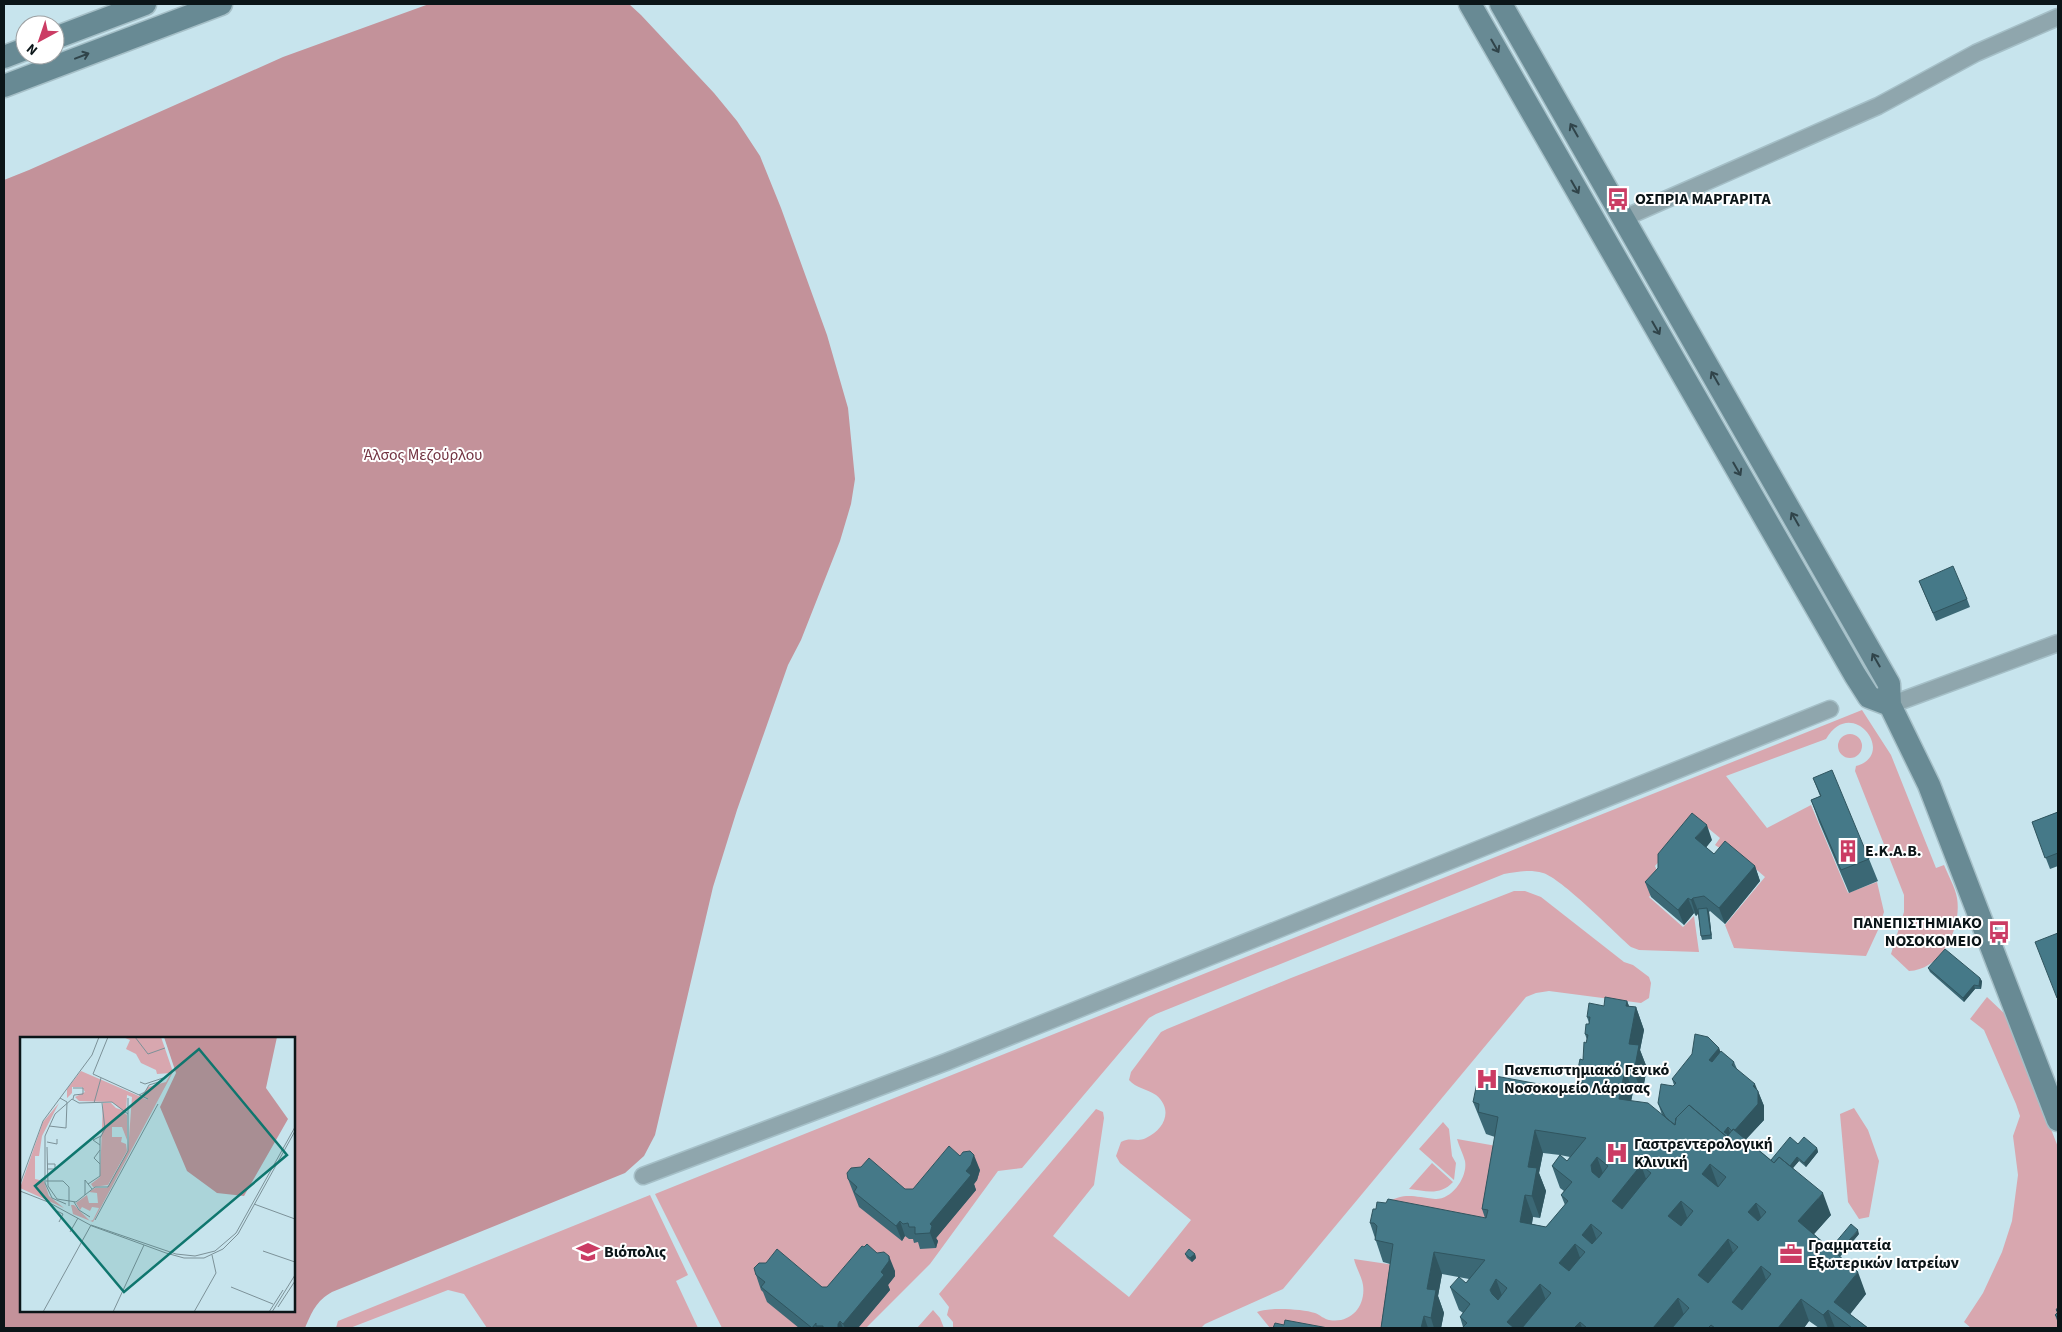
<svg xmlns="http://www.w3.org/2000/svg" width="2062" height="1332" font-family="'Source Sans 3',sans-serif">
  <style>
    .green { fill: #d8a7af }
    .forest { fill: #c3929a; fill-rule: evenodd }
    .lines { fill: none; stroke-linecap: round; stroke-linejoin: round }
    .street-casing { stroke: #a5bfc7; stroke-width: 19 }
    .secondary-casing { stroke: #a5bfc7; stroke-width: 25 }
    .street { stroke: #8fa6ad; stroke-width: 16 }
    .secondary { stroke: #688a94; stroke-width: 22 }
    .wall { fill: #3b6875; fill-rule: evenodd }
    .shaded-wall { fill: #30555f }
    .building { fill: #457988; stroke: #30555f; fill-rule: evenodd }
    .oneway { stroke: #30444a }
    .labels { text-anchor: middle; dominant-baseline: central; stroke-width: 4; stroke-linejoin: round; paint-order: stroke }
    .poi-label { font-size: 16px; font-weight: bold; fill: #0b1518; stroke: #fff; text-anchor: start }
    .park-label { font-size: 16px; fill: #733442; stroke: #fff }
    .inset-road { fill: none; stroke: #7c9198; stroke-width: 1 }
    .view { fill: #0f766e; fill-opacity: 0.15; stroke: #0f766e; stroke-width: 2.5 }
    .inset-edge { fill: none; stroke: #0b1518; stroke-width: 2.5 }
  </style>
  <rect width="100%" height="100%" fill="#c7e4ed"/>
  <path class="green" d="M1862 710 1891 755 1936 868 1944 865C1948 875 1955 887 1957 898 1962 927 1942 970 1909 971L1891 954 1904 912V895L1855 771 1856 766C1898 755 1852 694 1826 739L1726 776 1767 828 1811 805 1848 893 1877 882 1884 912 1878 930 1866 956 1734 948 1725 925 1765 877 1729 846 1724 851 1715 845 1720 838 1697 819 1655 866 1662 882 1649 897 1683 927 1694 916 1699 952 1639 950 1631 947C1614 932 1561 878 1543 873 1529 869 1517 872 1504 874L1156 1014 1149 1018 1022 1168 998 1171 930 1264 866 1328H722L655 1194Z
    M1838 746a12 12 0 1 1 24 0a12 12 0 1 1-24 0Z
    M1514 891H1525L1541 897 1624 962 1633 965 1649 977 1651 983 1649 998 1641 1003 1549 991 1536 993 1526 997 1283 1289 1205 1324 1201 1328H953V1322L947 1315 949 1307 939 1294 1096 1109 1103 1112 1104 1118 1094 1185 1053 1236 1129 1297 1191 1220 1120 1163 1116 1156 1121 1142C1132 1136 1136 1143 1146 1138 1164 1130 1174 1110 1156 1095 1147 1089 1136 1088 1129 1080L1131 1072 1161 1032 1167 1029 1291 978Z
    M1987 997 2006 1015 2058 1147V1328H1971L1964 1322 1983 1293 2002 1252 2012 1221 2018 1175 2013 1136 2020 1116 2016 1104 1984 1030 1970 1019Z
    M1854 1108 1868 1130 1879 1161 1869 1217 1859 1219 1848 1202 1840 1114Z
    M1443 1122 1449 1129 1452 1156 1456 1163 1454 1180 1419 1149Z
    M1457 1139 1502 1147 1486 1238 1386 1203C1405 1192 1414 1197 1435 1199 1452 1200 1468 1177 1465 1161 1463 1154 1459 1146 1457 1139Z
    M1432 1163 1453 1182C1440 1196 1426 1191 1409 1189Z
    M650 1195 688 1275 676 1281 698 1328H487L464 1294 448 1290 350 1328H336L338 1321Z
    M1354 1259 1401 1266 1392 1328H1270L1257 1312C1269 1307 1302 1309 1315 1313 1320 1315 1324 1319 1329 1320 1351 1324 1366 1306 1363 1285 1362 1277 1356 1268 1354 1259Z
    M933 1310 940 1318 944 1328H917Z"/>
  <path class="forest" d="M429 4H629L641 15 714 93 737 121 760 156 781 208 827 335 848 408 855 479 851 504 840 541 801 640 788 665 737 810 713 887 655 1135 644 1156 625 1173 332 1292C316 1301 312 1312 305 1328H4V180L29 170 283 57ZM21 1038H294V1311H21Z"/>
  <g class="lines">
    <defs>
      <path id="street" d="M1624 218 1878 106 1976 53 2058 17
        M1890 705 2058 643
        M643 1176 946 1062 1830 709"/>
      <path id="secondary" d="M1470 4 1855 675 1869 697 1890 705
        M1501 4 1889 684 1890 705 1929 785 2058 1120
        M55 38 145 4
        M4 57 25 49
        M4 86 221 4"/>
    </defs>
    <use href="#street" class="street-casing"/>
    <use href="#secondary" class="secondary-casing"/>
    <use href="#street" class="street"/>
    <use href="#secondary" class="secondary"/>
  </g>
  <path class="wall" d="M1919 581 1967 599 1970 607 1936 621Z
    M1813 778 1869 859 1878 881 1849 893 1819 822 1811 800 1820 796Z
    M2058 812V866L2050 869 2032 822Z
    M1712 840 1706 847 1714 854 1755 866 1760 881 1725 924 1710 911 1709 912 1712 939 1702 940 1701 936 1698 913 1696 916 1694 913 1684 925 1651 897 1645 882Z
    M1928 968 1982 981 1981 989H1975L1964 1002 1930 972Z
    M1627 1001 1629 1006 1636 1007 1644 1030 1640 1050 1647 1068 1642 1094 1633 1092 1631 1101 1662 1115 1658 1103 1674 1085 1672 1079 1719 1048 1720 1051 1734 1062 1737 1069 1758 1091 1764 1106V1120L1746 1139 1771 1160 1798 1144 1817 1148 1818 1152 1806 1167 1799 1161 1793 1168 1831 1215 1814 1234 1830 1249 1859 1234 1840 1257 1866 1294 1850 1314 1868 1328H1819L1809 1321 1804 1328H1462L1463 1327 1460 1317 1463 1313 1459 1310 1450 1287 1466 1283 1469 1279 1442 1274 1438 1296 1444 1313 1441 1328H1381L1390 1264 1383 1262 1370 1223 1485 1218 1482 1209 1495 1137 1486 1134 1473 1102 1582 1092V1090L1579 1082 1580 1075 1578 1069 1583 1060 1586 1043 1587 1040 1585 1034 1589 1023 1587 1017 1604 1006ZM1543 1153 1560 1155 1552 1166 1560 1188 1564 1191 1561 1195 1565 1205 1546 1227 1532 1224 1533 1217 1540 1218 1546 1191 1539 1173ZM1560 1155 1570 1157 1567 1161Z
    M960 1156 980 1170 977 1180 974 1184 976 1190 936 1238 938 1241 936 1248 920 1249 918 1242 914 1243 913 1239H909L905 1236 902 1241 859 1207 848 1179 905 1189H913Z
    M864 1247 895 1271V1276L888 1285 890 1290 858 1328H799L767 1302 763 1292 761 1290 756 1275 822 1287H827Z
    M1185 1254H1195L1196 1258 1192 1262 1187 1258Z
    M2058 1307V1323L2055 1315 2057 1313 2056 1310Z"/>
  <path class="shaded-wall" d="M1707 825 1712 840 1701 854 1695 838Z
    M1755 866 1760 881 1725 924 1719 908Z
    M1688 898 1694 913 1684 925 1678 910Z
    M1693 898 1699 913 1696 916 1691 900Z
    M1707 908 1709 912 1712 939 1711 935Z
    M1980 978 1982 981 1981 989 1979 986Z
    M1974 985 1975 989 1964 1002 1963 998Z
    M1627 1001 1634 1020 1636 1007 1644 1030 1640 1050 1647 1068 1642 1094 1634 1072 1629 1044 1626 1006Z
    M1719 1048 1724 1063 1715 1075 1709 1060Z
    M1625 1070 1633 1092 1627 1121 1619 1099Z
    M1755 1084 1764 1106V1120L1739 1147 1733 1132 1753 1086Z
    M1728 1127 1732 1140 1724 1132Z
    M1535 1130 1543 1153 1539 1173 1546 1191 1540 1218 1532 1196 1528 1167Z
    M1817 1148 1818 1152 1806 1167 1804 1163Z
    M974 1155 980 1170 977 1180 974 1184 976 1190 936 1238 938 1241 936 1248 930 1233V1224L966 1171Z
    M1597 1157 1605 1179 1599 1187 1592 1172 1591 1165Z
    M1797 1157 1799 1161 1780 1183 1778 1180Z
    M1710 1164 1718 1186 1710 1196 1702 1174Z
    M1641 1165 1649 1187 1620 1224 1612 1201Z
    M1823 1193 1831 1215 1806 1243 1798 1221Z
    M1525 1195 1533 1217 1528 1244 1520 1222Z
    M1681 1201 1689 1223 1676 1238 1668 1216Z
    M1756 1203 1764 1226 1748 1212Z
    M900 1221 905 1236 902 1241 896 1226Z
    M1591 1224 1599 1246 1590 1257 1582 1235Z
    M1858 1230 1859 1234 1832 1265 1831 1262Z
    M1728 1239 1736 1261 1706 1298 1698 1275Z
    M1575 1244 1583 1266 1567 1286 1559 1263Z
    M1434 1252 1442 1274 1438 1296 1444 1313 1441 1328H1434L1431 1318 1427 1289Z
    M1195 1254 1196 1258 1192 1262 1190 1258Z
    M889 1256 895 1271V1276L888 1285 890 1290 858 1328H845L843 1324 881 1272Z
    M1761 1266 1769 1288 1740 1324 1732 1302Z
    M1858 1272 1866 1294 1844 1322 1834 1302Z
    M1496 1279 1504 1301 1498 1312 1490 1290Z
    M1540 1284 1548 1306 1529 1328H1509L1507 1322Z
    M1678 1298 1686 1321 1680 1328H1653Z
    M1801 1299 1809 1321 1804 1328H1778Z
    M1828 1310 1835 1328H1828L1823 1315Z
    M1424 1316 1428 1328H1421Z
    M840 1321 843 1328H838V1324Z
    M1580 1322 1582 1328H1574Z"/>
  <path class="building" d="M1953 566 1967 599 1933 613 1919 581Z
    M1832 770 1869 859 1841 870 1811 800 1821 796 1813 778Z
    M2058 812V853L2045 858 2032 822Z
    M1692 813 1707 825 1695 838 1714 854 1725 841 1755 866 1719 908 1704 896 1693 898 1691 900 1688 898 1678 910 1645 882 1658 868V854Z
    M1707 908 1711 935 1701 936 1698 909Z
    M2058 933V998H2057L2035 942Z
    M1945 949 1980 978 1979 986 1974 985 1963 998 1928 968Z
    M1605 997 1627 1001 1626 1006 1636 1007 1629 1044 1639 1045 1634 1072 1625 1070 1619 1099 1648 1103 1675 1125 1676 1118 1689 1105 1727 1137 1733 1129 1774 1163 1779 1157 1823 1193 1798 1221 1858 1272 1834 1302 1868 1328H1852L1828 1310 1823 1315 1801 1299 1778 1328H1715L1711 1325 1708 1328H1672L1689 1308 1678 1298 1653 1328H1587L1580 1322 1574 1328H1522L1551 1293 1540 1284 1507 1322 1514 1328H1462L1467 1323 1460 1317 1470 1304 1450 1287 1459 1277 1466 1283 1485 1260 1434 1252 1427 1289 1436 1290 1431 1318 1424 1316 1421 1328H1381L1393 1244 1375 1240 1377 1226 1374 1223H1370L1373 1209H1376L1377 1202 1386 1203 1388 1199 1486 1218 1488 1210 1482 1209 1498 1117 1478 1112 1479 1104 1473 1102 1479 1073 1582 1092 1583 1082H1579L1581 1070 1578 1069 1580 1059 1583 1060 1584 1042 1586 1043 1588 1035 1585 1034 1586 1024H1589L1590 1017H1587L1589 1003 1604 1006ZM1535 1130 1586 1138 1567 1161 1560 1155 1552 1166 1572 1182 1561 1195 1568 1201 1546 1227 1520 1222 1525 1195 1532 1196 1537 1168 1528 1167ZM1597 1157 1608 1166 1599 1178 1592 1172 1591 1165ZM1710 1164 1726 1177 1718 1187 1702 1174ZM1641 1165 1651 1173 1622 1209 1612 1201ZM1681 1201 1693 1211 1681 1226 1668 1216ZM1756 1203 1766 1212 1758 1221 1748 1212ZM1591 1224 1602 1233 1592 1244 1582 1235ZM1728 1239 1738 1247 1708 1283 1698 1275ZM1575 1244 1585 1252 1569 1271 1559 1263ZM1761 1266 1771 1274 1742 1310 1732 1302ZM1496 1279 1507 1288 1498 1300 1492 1294 1490 1290Z
    M1695 1034 1708 1037 1719 1048 1709 1060 1712 1062 1721 1051 1734 1062 1732 1065 1755 1084 1753 1086 1758 1091V1104L1735 1130 1733 1129 1732 1131 1728 1127 1724 1132 1728 1135 1727 1137 1689 1105 1676 1118 1675 1125 1666 1118 1658 1103 1661 1084 1673 1086 1676 1083 1672 1079 1692 1054Z
    M1790 1137 1798 1144 1804 1137 1817 1148 1804 1163 1797 1157 1790 1166 1779 1157 1774 1163 1771 1160Z
    M949 1146 960 1156 963 1152 970 1151 974 1155 971 1165 966 1171 971 1175 930 1224 932 1226 930 1233 915 1234V1227H909L908 1223 903 1224 900 1221 896 1226 854 1192 857 1187 848 1179 847 1173 851 1168 861 1167 869 1158 905 1189H913Z
    M1851 1224 1858 1230 1837 1254 1830 1249Z
    M867 1244 877 1253 884 1252 889 1256V1261L881 1272 884 1275 843 1324 840 1321 838 1324V1328H823V1326H816V1323L812 1328 761 1287 765 1282 756 1275 754 1268 759 1263H766L777 1249 822 1287H827L862 1246 864 1247Z
    M1189 1249 1195 1254 1190 1258 1185 1254Z
    M2058 1307V1318L2055 1315 2058 1312 2056 1310Z
    M1285 1320 1328 1328H1273L1275 1323 1284 1325Z"/>
  <defs><path id="oneway-shaft" d="M-6 0H5M1.5-3L5.5 0L1.5 3" fill="none" stroke-width="1.6" stroke-linecap="round" stroke-linejoin="round" transform="scale(1.25)"/></defs>
  <g class="oneway">
    <use href="#oneway-shaft" transform="translate(1495 46) rotate(60)"/>
    <use href="#oneway-shaft" transform="translate(82 56) rotate(-21)"/>
    <use href="#oneway-shaft" transform="translate(1574 130) rotate(-120)"/>
    <use href="#oneway-shaft" transform="translate(1575 187) rotate(60)"/>
    <use href="#oneway-shaft" transform="translate(1656 328) rotate(60)"/>
    <use href="#oneway-shaft" transform="translate(1715 378) rotate(-120)"/>
    <use href="#oneway-shaft" transform="translate(1737 469) rotate(60)"/>
    <use href="#oneway-shaft" transform="translate(1795 519) rotate(-120)"/>
    <use href="#oneway-shaft" transform="translate(1876 660) rotate(-120)"/>
  </g>
  <defs>
    <symbol id="bus-bare" viewBox="-9 -9 18 18"><path d="M-5-6H5V4H4V6H2V4H-2V6H-4V4H-5ZM-3.5-4V0h7V-4ZM-3.5 1.2v1.5H-2V1.2ZM2 1.2v1.5H3.5V1.2Z" fill="#cb3c64" stroke="#fff" stroke-width="2.5" paint-order="stroke"/></symbol>
    <symbol id="building-bare" viewBox="-9 -9 18 18"><path d="M-4-6H4V6H1V3H-1V6H-4ZM-2.5-4.3h1.7v1.8h-1.7ZM.8-4.3h1.7v1.8H.8ZM-2.5-1h1.7V.8h-1.7ZM.8-1h1.7V.8H.8Z" fill="#cb3c64" stroke="#fff" stroke-width="2.5" paint-order="stroke"/></symbol>
    <symbol id="hospital-bare" viewBox="-9 -9 18 18"><path d="M-5-5h3v3.5h4V-5h3V5h-3V1.5h-4V5h-3Z" fill="#cb3c64" stroke="#fff" stroke-width="2.5" paint-order="stroke"/></symbol>
    <symbol id="university-bare" viewBox="-9 -9 18 18"><path d="M0-5L7-2L0 1L-7-2ZM-4 1L0 2.5L4 1V4Q0 6-4 4Z" fill="#cb3c64" stroke="#fff" stroke-width="2.5" paint-order="stroke"/></symbol>
    <symbol id="office-bare" viewBox="-9 -9 18 18"><path d="M-6-3h4V-5.5h4V-3h4V5H-6ZM-1-4.5V-3h2v-1.5ZM-6 0V1H6V0Z" fill="#cb3c64" stroke="#fff" stroke-width="2.5" paint-order="stroke"/></symbol>
  </defs>
  <g fill-rule="evenodd">
    <use href="#bus-bare" x="1602" y="183" width="32" height="32"/>
    <use href="#building-bare" x="1832" y="835" width="32" height="32"/>
    <use href="#bus-bare" x="1983" y="916" width="32" height="32"/>
    <use href="#hospital-bare" x="1471" y="1063" width="32" height="32"/>
    <use href="#hospital-bare" x="1601" y="1137" width="32" height="32"/>
    <use href="#university-bare" x="572" y="1236" width="32" height="32"/>
    <use href="#office-bare" x="1775" y="1238" width="32" height="32"/>
  </g>
  <g class="labels">
    <g class="poi-label">
      <text x="1635" y="199">ΟΣΠΡΙΑ ΜΑΡΓΑΡΙΤΑ</text>
      <text x="1865" y="851">E.K.A.B.</text>
      <text x="1982" y="923" text-anchor="end">ΠΑΝΕΠΙΣΤΗΜΙΑΚΟ<tspan x="1982" dy="18">ΝΟΣΟΚΟΜΕΙΟ</tspan></text>
      <text x="1504" y="1070">Πανεπιστημιακό Γενικό<tspan x="1504" dy="18">Νοσοκομείο Λάρισας</tspan></text>
      <text x="1634" y="1144">Γαστρεντερολογική<tspan x="1634" dy="18">Κλινική</tspan></text>
      <text x="1808" y="1245">Γραμματεία<tspan x="1808" dy="18">Εξωτερικών Ιατρείων</tspan></text>
      <text x="604" y="1252">Βιόπολις</text>
    </g>
    <g class="park-label">
      <text x="423" y="455">Άλσος Μεζούρλου</text>
    </g>
  </g>
  <g transform="translate(20 1037)">
    <rect width="275" height="275" fill="#c7e4ed"/>
    <path d="M103 0H141L153 35 73 185 53 177 51 168H54L70 184 73 183 79 171 72 170 70 174 62 170 60 173 56 166 67 158 69 166H78L77 156 69 155 75 151H87L108 114 112 60 107 58 106 76 102 74 107 78V103L102 90H92V100H102L101 105 106 107 107 114 88 148 73 150 71 147 80 140 83 66H91L96 71 102 73 92 65 59 64 55 60 65 55 62 50H52V56L47 61V52L61 34 128 63 122 58 128 50 146 45 151 36 137 37 136 33 121 26 116 17 106 12 110 3ZM39 66 22 99 19 119H15V142L24 144 29 159 44 171 0 151 23 85Z" fill="#d8a7af"/>
    <path d="M144 0H257L246 51 268 82 224 159 197 156 167 134 140 70 156 36Z" fill="#c3929a"/>
    <path class="inset-road" d="M88 0 73 37 128 62M115 0 128 17 145 11M120 45 125 47 143 41M119 58 125 55 129 48 142 44M53 62 54 58 63 57V51H53M74 66 81 41M29 89 46 91 47 65 40 61M27 105 37 107V102M80 108 73 103 81 99M27 110 28 149 37 162 56 165 75 150H88L108 114V61M80 113 74 121 80 127M27 127H35V132H27M26 144H43L49 150V169M0 147 23 84 72 18 79 0M68 147 80 139V101L85 92 82 66M0 154 28 165 72 189 146 216 164 221H184L203 212 218 197 275 94M65 158V143L72 152M54 165 59 173 70 180M46 167 32 161 25 146V99L35 77 52 62 59 66 92 65 108 77M234 167 275 182M37 174 43 177 39 185M75 183 138 67M71 188 156 217 175 219 195 214 216 196 275 90M50 195 58 181M243 214 275 225M211 250 253 267M258 270 275 244M23 275 71 188M93 275 124 208M174 275 196 236 192 218M249 275 263 253M252 275 275 238"/>
    <path class="view" d="M179 12 267 118 104 255 15 149Z"/>
    <rect width="275" height="275" class="inset-edge"/>
  </g>
  <rect width="2062" height="1332" fill="none" stroke="#0b1518" stroke-width="10"/>
  <g transform="translate(40 40) rotate(220)"><circle r="24" fill="#ffffff" stroke="#9da1a3"/>
  <path d="M0-4L9 19L0 12L-9 19Z" fill="#cb3c64"/>
  <text y="-8" font-size="14" font-weight="bold" text-anchor="middle" fill="#0b1518">N</text>
  </g>
</svg>
